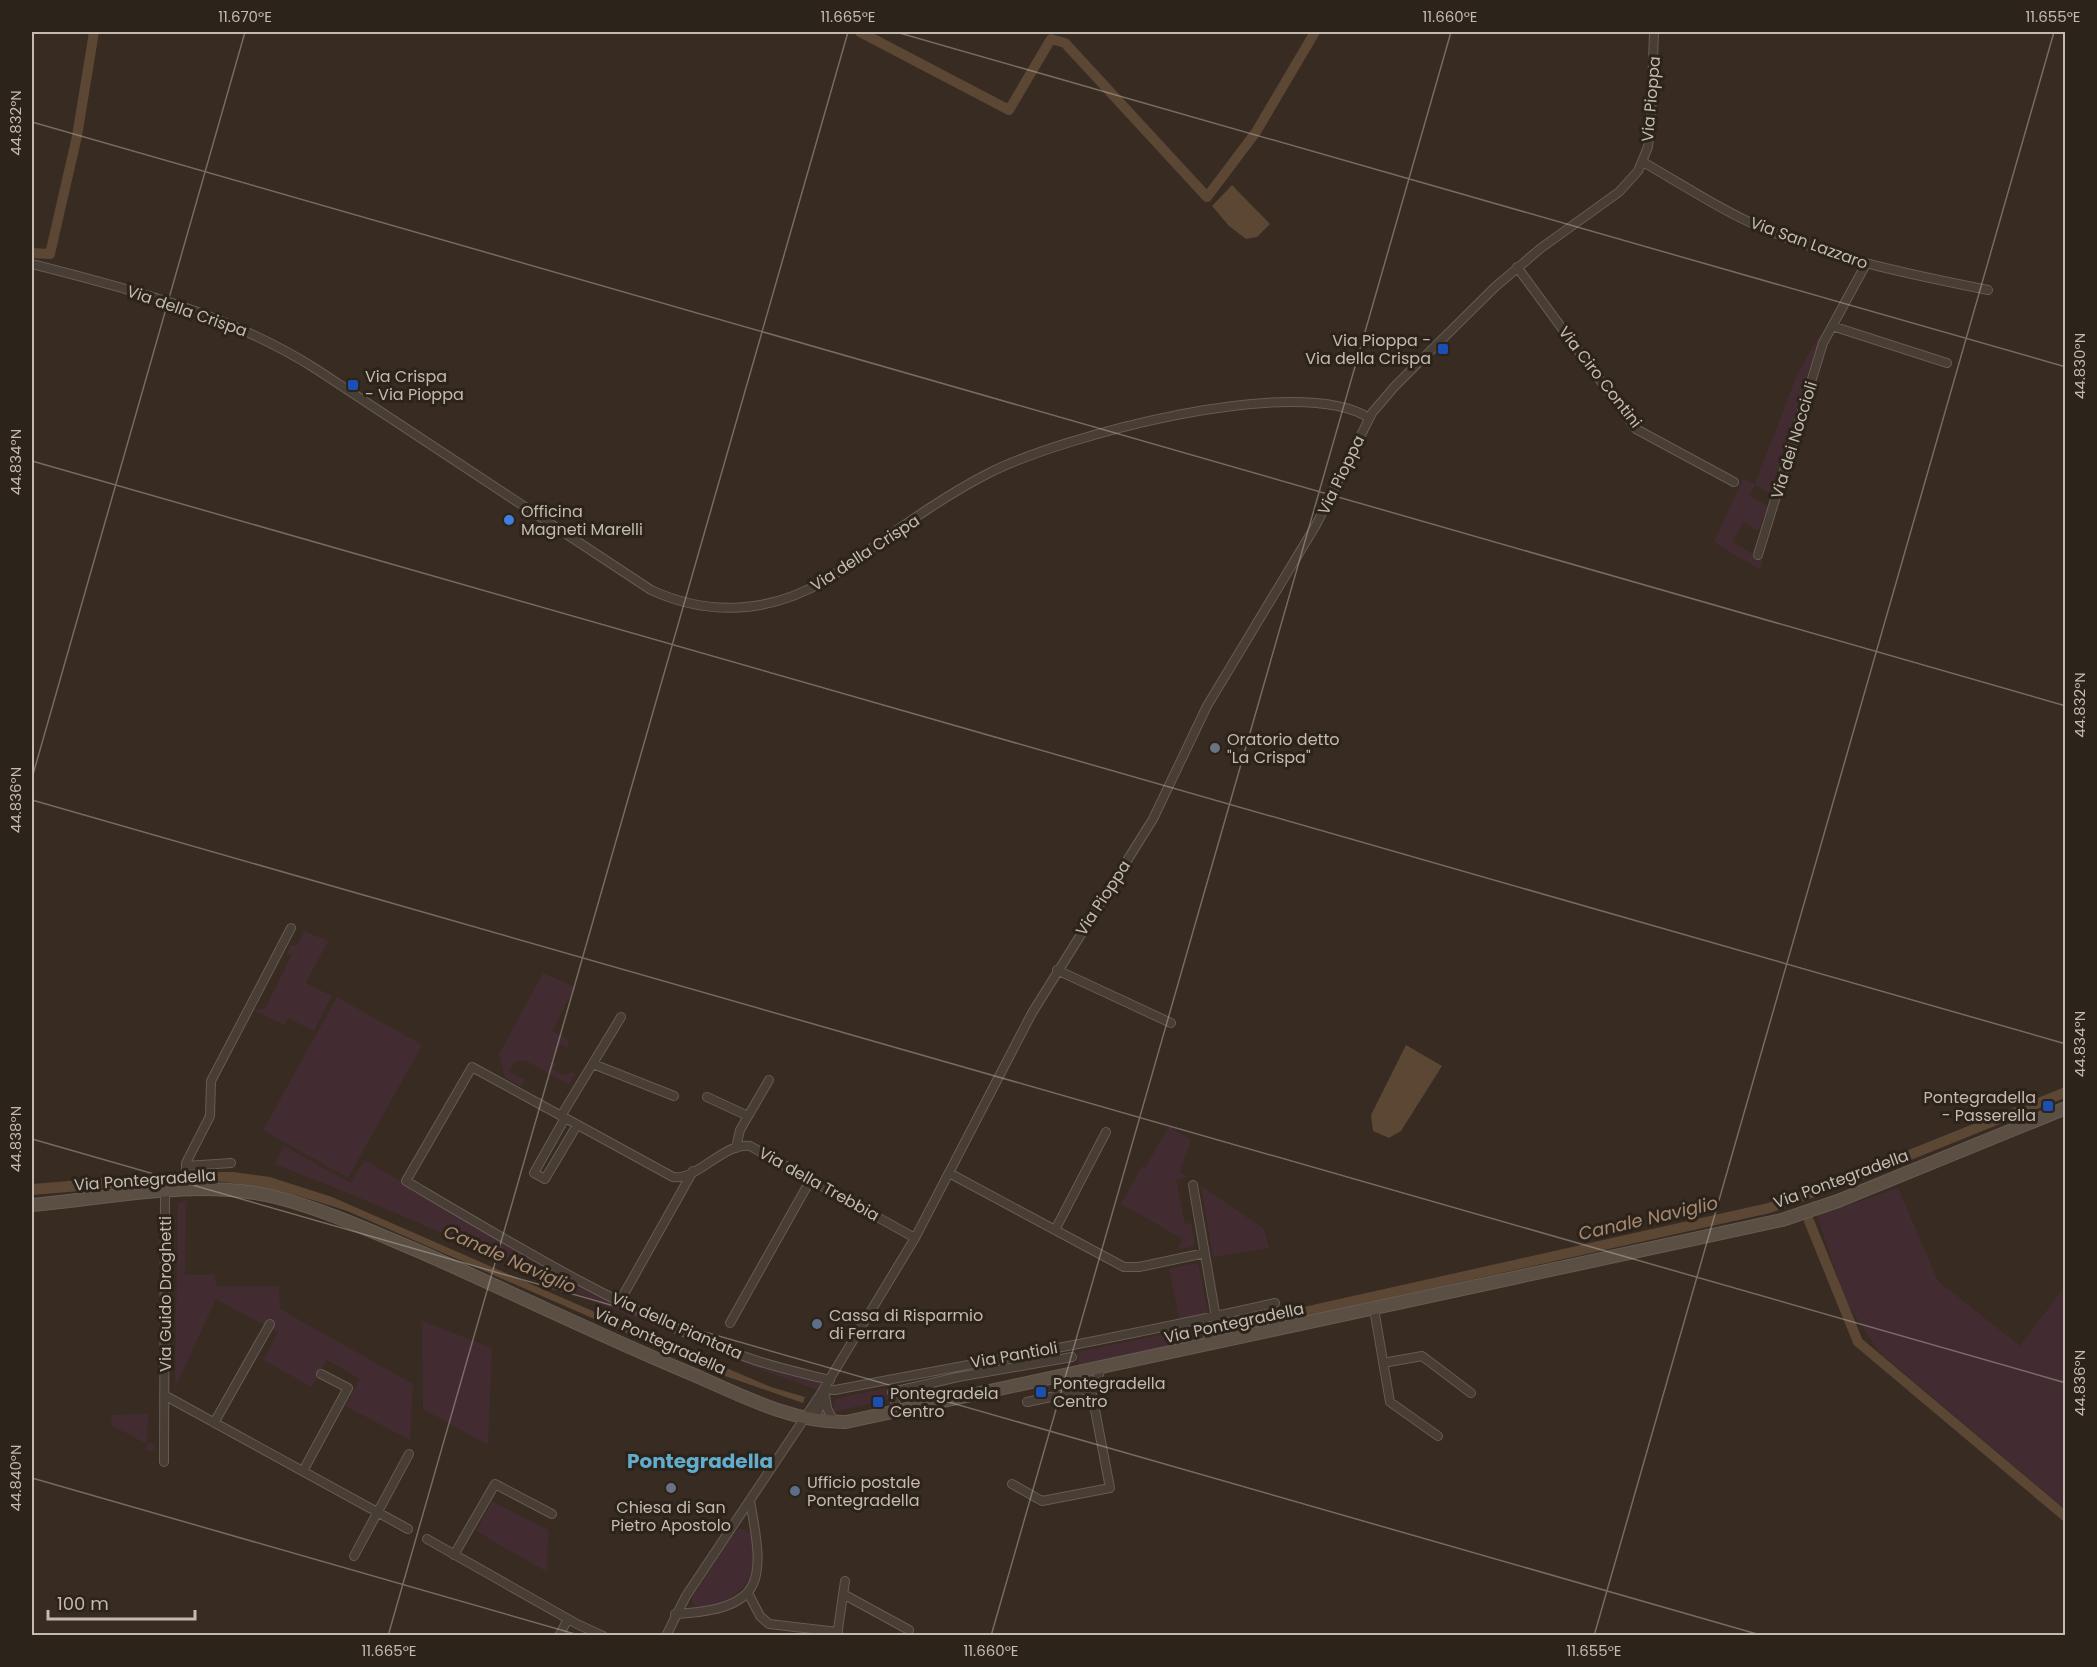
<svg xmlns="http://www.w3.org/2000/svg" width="2097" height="1667" font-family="Poppins,sans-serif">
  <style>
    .green { fill: #432c31 }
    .water { fill: #5c4634 }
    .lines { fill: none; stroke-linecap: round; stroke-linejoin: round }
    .canal { stroke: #5c4634; stroke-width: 10 }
    .street-casing { stroke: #655c53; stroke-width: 10 }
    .secondary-casing { stroke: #655c53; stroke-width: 14 }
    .street { stroke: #483e35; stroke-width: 8 }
    .secondary { stroke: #5b4f43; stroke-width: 12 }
    .ticks { fill: none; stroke: #c4bab0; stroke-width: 1.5; stroke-opacity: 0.45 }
    .transit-dot { fill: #1a4fb4; stroke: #2c231b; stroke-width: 2 }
    .shop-dot { fill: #3f7fe0; stroke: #2c231b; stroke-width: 2 }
    .worship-dot { fill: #6b7280; stroke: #2c231b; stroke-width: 2 }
    .service-dot { fill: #5c6f8a; stroke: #2c231b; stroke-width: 2 }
    .labels { text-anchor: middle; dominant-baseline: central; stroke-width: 6; stroke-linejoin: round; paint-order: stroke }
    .street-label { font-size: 16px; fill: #c4bab0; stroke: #2c231b }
    .poi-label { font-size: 16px; fill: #c4bab0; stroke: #2c231b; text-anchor: start }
    .water-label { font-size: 18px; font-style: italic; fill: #a78971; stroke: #2c231b }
    .quarter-label { font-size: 20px; font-weight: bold; fill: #62accd; stroke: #2c231b }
    .neatline { fill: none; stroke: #c4bab0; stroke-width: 2 }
    .ticks-label { font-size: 15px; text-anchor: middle; fill: #c4bab0 }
  </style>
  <rect width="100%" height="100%" fill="#372b22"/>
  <path class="green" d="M1822 330 1770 493 1755 485 1749 495 1768 506 1758 531 1743 522 1733 542 1763 561 1760 570 1714 542 1743 479 1755 484 1797 375Z
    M304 931 328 941 306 983 332 996 314 1031 288 1018 284 1025 253 1010 265 1009 292 954H287L290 946 298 944Z
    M543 973 575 987 552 1031 567 1039 569 1048 561 1044 551 1061 557 1064 552 1069 565 1076 571 1072 575 1074 569 1084 524 1060 514 1063 509 1071 525 1080 522 1087 505 1078 499 1054Z
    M337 997 422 1045 348 1178 263 1130Z
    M1169 1126 1191 1140 1180 1172 1188 1177 1176 1180 1185 1224 1191 1223 1195 1246 1177 1250 1183 1239 1121 1204 1142 1166 1145 1168Z
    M284 1146 351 1183 364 1160 605 1299 712 1347 826 1381 818 1390C632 1326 458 1233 274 1164Z
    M1201 1186 1264 1229 1269 1248 1213 1257Z
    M1898 1188 1938 1281 2020 1346 2065 1286V1509L1879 1352 1846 1302 1817 1216Z
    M186 1201 185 1275H214L217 1286H279L280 1309 413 1384 410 1440 345 1406 360 1379 327 1360 312 1387 263 1360 278 1333 216 1299 175 1388 178 1203Z
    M1198 1263 1209 1316 1180 1322 1169 1269Z
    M422 1321 492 1348 488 1445 423 1409Z
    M1201 1327 1203 1341 1079 1367 1077 1352Z
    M886 1388 890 1399 834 1412V1399Z
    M148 1414 147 1443 155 1444V1451H147V1444L112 1426 111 1415Z
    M492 1501 548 1530 547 1572 476 1531Z
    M741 1528 750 1533C752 1543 756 1556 754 1566 752 1589 714 1615 693 1605L692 1598 735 1532Z"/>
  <path class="water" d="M1232 185 1270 224 1257 237 1246 239 1229 226 1212 206Z
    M1406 1045 1442 1066 1401 1131 1389 1138 1373 1131 1371 1115Z
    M195 1172H233L270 1177 332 1197 602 1315 771 1387 805 1397 803 1403 725 1376 347 1211C297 1194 249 1182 196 1180Z
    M140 1175 141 1186 32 1195V1184Z"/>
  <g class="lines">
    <path class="canal" d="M860 32 1009 110 1051 39 1065 43 1207 197 1256 132 1315 32
      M32 253 50 254 77 136 94 32
      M1809 1221 1858 1342 2066 1517
      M1224 1330 1769 1208 1845 1181 2066 1092"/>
    <defs>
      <path id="street" d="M1643 162C1683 185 1724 212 1767 230 1838 260 1913 275 1988 290
        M32 264C130 289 230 314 316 369L651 590C710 617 770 613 826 580 879 544 932 502 989 473 1062 436 1299 372 1369 418
        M1517 267 1636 429 1734 482
        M1832 326 1947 363
        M1758 555 1823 343 1866 264
        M1057 970 1171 1023
        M593 1064 674 1096
        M707 1097 748 1116
        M561 1116 621 1017
        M565 1118 534 1173 545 1179 577 1125
        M736 1148 740 1130 769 1080
        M186 1166 231 1163
        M949 1173 1124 1267H1139L1205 1253
        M1193 1185 1216 1318
        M186 1190V1163L210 1116 211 1081 291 928
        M1055 1230 1106 1132
        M620 1301 693 1171
        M1374 1309 1390 1402 1438 1436
        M1203 1320 1211 1345
        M730 1323 811 1179
        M1383 1363 1422 1356 1471 1393
        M830 1380C802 1373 773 1367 746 1357 626 1313 516 1246 406 1181L472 1067 673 1177C697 1181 724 1142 750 1146L915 1238
        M824 1389 835 1390C982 1362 1129 1336 1275 1303
        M824 1389 827 1408 834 1422
        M164 1395 408 1529
        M1027 1402 1094 1388 1101 1368
        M898 1411 892 1392 958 1377 1072 1357
        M815 1421 823 1395
        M214 1423 270 1324
        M164 1462 165 1192
        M303 1471 348 1388 321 1374
        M1012 1484 1042 1501 1110 1488 1091 1389
        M427 1539 577 1624 603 1636
        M454 1555 495 1484 552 1514
        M354 1556 409 1454
        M748 1593 760 1616 769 1624 838 1632
        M843 1594 909 1630
        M675 1614C766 1609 765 1581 750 1501
        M559 1636 568 1619
        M666 1636 686 1596 820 1395 915 1238 1032 1013 1153 819 1207 706 1316 525 1372 413 1395 386 1495 287 1541 248 1619 192 1638 171 1648 147 1651 121 1654 32
        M837 1636 845 1581"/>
      <path id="secondary" d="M32 1205C110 1198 197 1178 275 1197 326 1210 375 1233 423 1253 513 1293 601 1336 692 1374 740 1395 793 1423 846 1422L1782 1220 1838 1201 2066 1108"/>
    </defs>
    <use href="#street" class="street-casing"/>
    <use href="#secondary" class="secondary-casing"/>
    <use href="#street" class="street"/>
    <use href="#secondary" class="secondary"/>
  </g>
  <path class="ticks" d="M896 32 2066 367M32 122 2066 706M32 461 2066 1044M32 778 245 32M32 800 2066 1383M32 1139 1764 1636M32 1478 582 1636M388 1636 848 32M991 1636 1451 32M1594 1636 2054 32"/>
  <g class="transit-dot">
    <rect x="1437" y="343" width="12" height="12" rx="3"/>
    <rect x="347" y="379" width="12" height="12" rx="3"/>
    <rect x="2042" y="1100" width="12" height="12" rx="3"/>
    <rect x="1035" y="1386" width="12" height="12" rx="3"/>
    <rect x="872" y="1396" width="12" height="12" rx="3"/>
  </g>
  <circle class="shop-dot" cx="509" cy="520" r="6"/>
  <g class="worship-dot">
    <circle cx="1215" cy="748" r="6"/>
    <circle cx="671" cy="1488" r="6"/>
  </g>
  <g class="service-dot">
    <circle cx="817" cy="1324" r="6"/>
    <circle cx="795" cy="1491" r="6"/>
  </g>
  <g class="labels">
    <g class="street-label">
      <text transform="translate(1651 99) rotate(-85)">Via Pioppa</text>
      <text transform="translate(1809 243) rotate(20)">Via San Lazzaro</text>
      <text transform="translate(187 311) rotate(19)">Via della Crispa</text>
      <text transform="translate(1600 377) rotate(52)">Via Ciro Contini</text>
      <text transform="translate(1794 440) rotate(-73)">Via dei Noccioli</text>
      <text transform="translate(1341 475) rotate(-64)">Via Pioppa</text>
      <text transform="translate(865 553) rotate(-33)">Via della Crispa</text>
      <text transform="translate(1103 898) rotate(-57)">Via Pioppa</text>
      <text transform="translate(1841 1179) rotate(-20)">Via Pontegradella</text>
      <text transform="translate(145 1180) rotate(-4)">Via Pontegradella</text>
      <text transform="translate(819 1184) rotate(29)">Via della Trebbia</text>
      <text transform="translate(165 1294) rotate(-90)">Via Guido Droghetti</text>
      <text transform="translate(1234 1323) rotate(-12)">Via Pontegradella</text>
      <text transform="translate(677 1326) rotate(24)">Via della Piantata</text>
      <text transform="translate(660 1341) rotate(24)">Via Pontegradella</text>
      <text transform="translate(1014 1355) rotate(-10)">Via Pantioli</text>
    </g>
    <g class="poi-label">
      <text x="1431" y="340" text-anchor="end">Via Pioppa -<tspan x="1431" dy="18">Via della Crispa</tspan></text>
      <text x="365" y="376">Via Crispa<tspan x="365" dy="18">- Via Pioppa</tspan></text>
      <text x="521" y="511">Officina<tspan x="521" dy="18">Magneti Marelli</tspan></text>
      <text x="1227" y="739">Oratorio detto<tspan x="1227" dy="18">"La Crispa"</tspan></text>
      <text x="2036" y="1097" text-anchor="end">Pontegradella<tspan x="2036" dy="18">- Passerella</tspan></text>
      <text x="829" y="1315">Cassa di Risparmio<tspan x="829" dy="18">di Ferrara</tspan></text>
      <text x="1053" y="1383">Pontegradella<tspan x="1053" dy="18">Centro</tspan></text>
      <text x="890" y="1393">Pontegradela<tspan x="890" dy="18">Centro</tspan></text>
      <text x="807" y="1482">Ufficio postale<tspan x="807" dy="18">Pontegradella</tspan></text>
      <text x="671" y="1507" text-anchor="middle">Chiesa di San<tspan x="671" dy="18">Pietro Apostolo</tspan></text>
    </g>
    <g class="water-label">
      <text transform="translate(1648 1218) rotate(-13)">Canale Naviglio</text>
      <text transform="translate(510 1259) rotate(24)">Canale Naviglio</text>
    </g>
    <g class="quarter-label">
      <text x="700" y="1461">Pontegradella</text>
    </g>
  </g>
  <rect width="2097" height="1667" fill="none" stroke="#2c231b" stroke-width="66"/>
  <path d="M48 1610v9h147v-9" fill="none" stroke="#c4bab0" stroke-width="3"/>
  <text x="57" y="1610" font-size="18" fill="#c4bab0" stroke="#2c231b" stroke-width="4.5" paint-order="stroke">100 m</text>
  <rect x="33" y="33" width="2031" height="1601" class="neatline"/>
  <g class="ticks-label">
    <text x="245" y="22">11.670°E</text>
    <text x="848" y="22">11.665°E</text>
    <text x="1450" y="22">11.660°E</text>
    <text x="2053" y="22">11.655°E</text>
    <text transform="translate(16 123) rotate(-90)" y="5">44.832°N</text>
    <text transform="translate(2080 366) rotate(-90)" y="5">44.830°N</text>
    <text transform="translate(16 462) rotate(-90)" y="5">44.834°N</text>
    <text transform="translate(2080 705) rotate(-90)" y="5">44.832°N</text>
    <text transform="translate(16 800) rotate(-90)" y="5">44.836°N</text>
    <text transform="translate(2080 1044) rotate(-90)" y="5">44.834°N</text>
    <text transform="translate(16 1139) rotate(-90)" y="5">44.838°N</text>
    <text transform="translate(2080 1383) rotate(-90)" y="5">44.836°N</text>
    <text transform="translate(16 1478) rotate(-90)" y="5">44.840°N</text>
    <text x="389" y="1656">11.665°E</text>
    <text x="991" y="1656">11.660°E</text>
    <text x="1594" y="1656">11.655°E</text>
  </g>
</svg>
